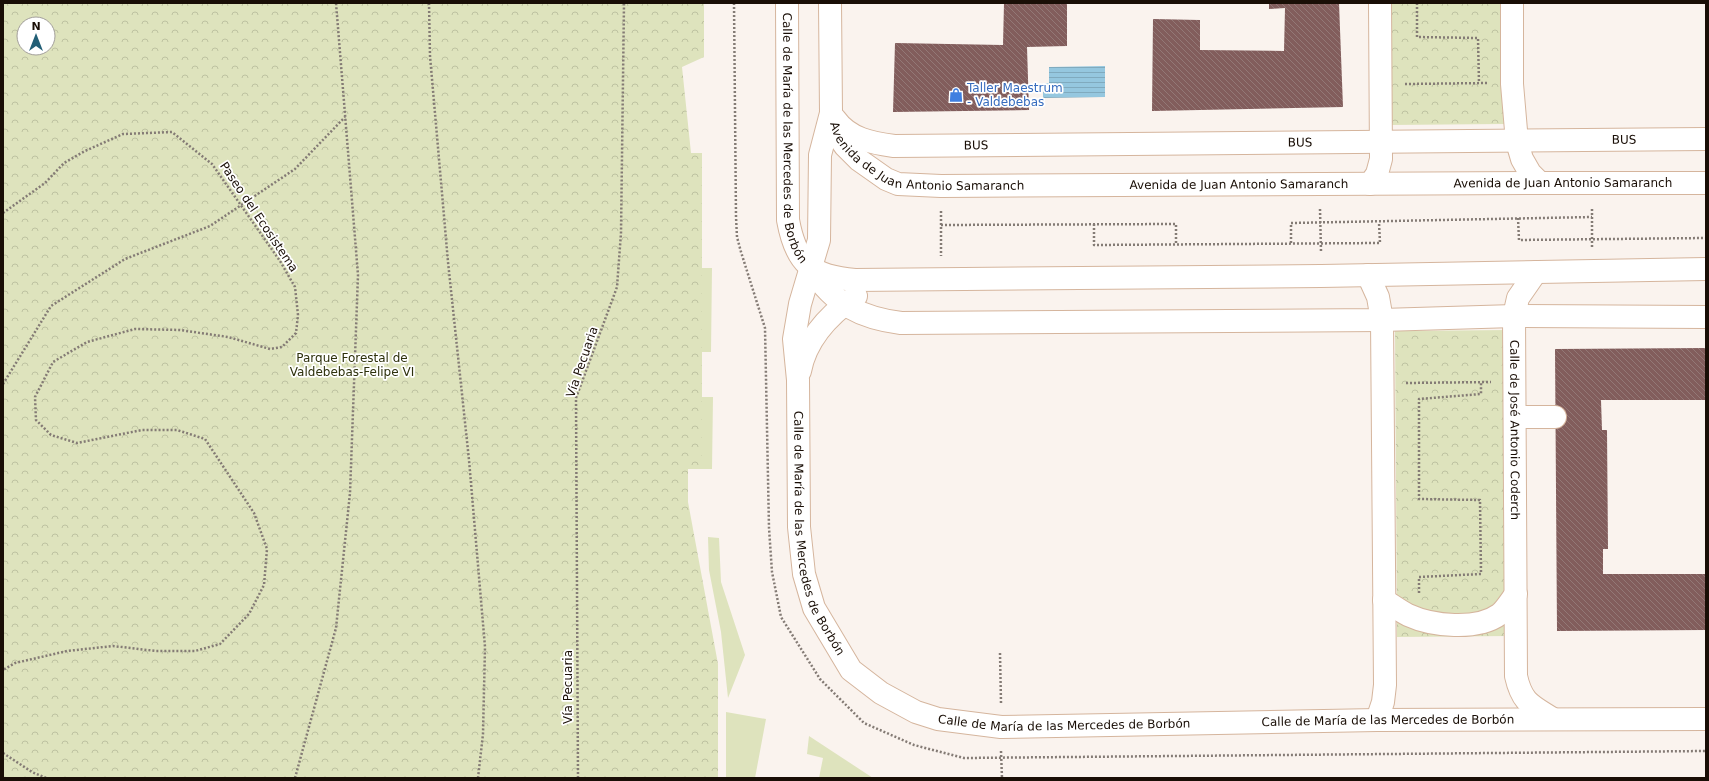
<svg xmlns="http://www.w3.org/2000/svg" width="1709" height="781" font-family="'DejaVu Sans',sans-serif">
  <style>
    .park { fill: url(#park-crowns); fill-rule: evenodd }
    .garden { fill: #dee3bd }
    .water { fill: url(#water-rules) }
    .building { fill: url(#building-back-hatch) }
    .lines { fill: none; stroke-linecap: round; stroke-linejoin: round }
    .minor-casing { stroke: #d5b59d; stroke-width: 24 }
    .path { stroke: #847b75; stroke-width: 2.5; stroke-dasharray: 2 2; stroke-linecap: butt }
    .minor { stroke: #fff; stroke-width: 22 }
    .labels { text-anchor: middle; dominant-baseline: central; stroke-width: 3.5; stroke-linejoin: round; paint-order: stroke }
    .shop-label { font-size: 12px; fill: #366cbe; stroke: #fff; text-anchor: start }
    .street-label { font-size: 12px; fill: #190e06; stroke: #fff }
    .park-label { font-size: 12px; fill: #2e310c; stroke: #fff }
  </style>
  <defs>
    <pattern id="park-crowns" width="20" height="18" patternUnits="userSpaceOnUse"><rect width="20" height="18" fill="#dee3bd"/><path d="M2 6a3 3 0 1 1 6 0M12 15a3 3 0 1 1 6 0" fill="none" stroke="#bec2a1"/></pattern>
    <pattern id="water-rules" width="6" height="5" patternUnits="userSpaceOnUse"><rect width="6" height="5" fill="#95c7df"/><path d="M0 2.5h6" fill="none" stroke="#80aabe"/></pattern>
    <pattern id="building-back-hatch" width="6" height="6" patternUnits="userSpaceOnUse"><rect width="6" height="6" fill="#825d5c"/><path d="M-1 5l2 2M0 0l6 6M5-1l2 2" fill="none" stroke="#937876"/></pattern>
  </defs>
  <rect width="100%" height="100%" fill="#faf3ee"/>
  <path class="park" d="M3 3H704V57L682 67 691 153H702V469H688V502L718 664V778H3ZM24 24H48V48H24Z
    M1389 3H1503L1504 124 1389 125Z
    M1510 330 1511 636 1397 637 1395 331Z"/>
  <path class="garden" d="M702 268H712L711 352H702Z
    M702 397H713L712 469H702Z
    M708 537 719 538 721 582 745 655 728 698 721 632 709 570Z
    M726 712 766 719 755 778H726Z
    M809 736 873 778H819L823 758 807 754Z"/>
  <path class="water" d="M1105 66V97L1043 98V84L1049 83V67Z"/>
  <path class="building" d="M1004 3H1067V46L1027 47 1029 110 893 112 895 43 1003 45Z
    M1269 3H1339L1343 107 1152 111 1153 19 1200 20V50L1284 51 1285 8 1269 9Z
    M1706 348V400H1601L1602 430H1607L1608 549H1603V574H1706V630L1557 631 1555 349Z"/>
  <g class="lines">
    <defs>
      <g id="minor">
        <path id="s1" d="M787 3 788 220C796 264 811 276 855 280L1321 276 1706 269"/>
        <path id="s2" d="M830 3 831 113 838 136 845 146 859 160 886 179 898 184 941 186 1540 183H1706"/>
        <path d="M1512 3V84L1517 142 1522 159 1530 173 1540 183"/>
        <path id="s3" d="M831 113 820 155 819 240 800 304 794 339 798 380 799 527 804 574 814 608 851 670 881 693 916 712 938 719 1001 727 1377 720 1706 719"/>
        <path id="s4" d="M835 119C849 139 872 143 894 146L1706 139"/>
        <path d="M1370 184 1377 174 1381 159 1380 3"/>
        <path d="M812 270C834 304 861 318 901 323L1382 320 1514 316 1706 317"/>
        <path id="s5" d="M1536 272 1518 298 1514 316 1516 676C1522 703 1531 705 1553 719"/>
        <path d="M1368 275 1378 297 1382 320 1385 685 1383 702 1377 720"/>
        <path d="M800 371C806 339 830 314 856 296"/>
        <path d="M1515 417H1555"/>
        <path d="M1384 600C1392 605 1400 611 1408 615 1432 626 1477 631 1500 614 1506 609 1511 600 1516 594"/>
      </g>
    </defs>
    <use href="#minor" class="minor-casing"/>
    <path class="path" d="M429 3 430 56 448 262 469 460 485 647 483 734 478 778
      M734 3 736 217 737 237 741 252 765 328 769 528 772 572 781 617 820 679 864 723 914 745 964 758 1706 751
      M1417 3V37L1478 38 1479 83
      M1405 84 1488 83
      M1320 209 1321 252
      M941 211V256
      M3 213 45 183 64 163 85 151 123 134 172 132 212 164 280 261 295 287 298 315 296 333 282 347 270 349 228 337 180 330 135 329 87 342 53 362 35 397 36 420 51 435 77 443 142 430H177L205 439 254 513 267 549 264 585 249 614 220 644 195 651H156L113 646 67 651 15 663 3 670
      M1518 218 1519 240 1706 238
      M1094 224V245L1380 243 1379 223
      M941 225 1176 224V244
      M1291 243V223L1592 217
      M1592 247V208
      M1406 383 1491 382
      M3 384 51 306 125 259 210 226 295 169 345 117
      M1419 593V577L1481 574 1480 500 1419 499V399L1481 394V382
      M1000 653 1001 703
      M1001 751 1002 778
      M3 753 32 772 46 778
      M295 778 336 628 350 493 358 275 336 3
      M578 778 576 398 617 287 621 233 624 3"/>
    <use href="#minor" class="minor"/>
  </g>
  <defs>
    <symbol id="shop-bare" viewBox="-9 -9 18 18"><path d="M-5-2.5h2.3a2.7 3.5 0 0 1 5.4 0H5L5.5 6h-11ZM-1.5-2.5h3a1.5 2.3 0 0 0-3 0Z" fill="#3f7fe0" stroke="#fff" stroke-width="2.5" paint-order="stroke"/></symbol>
  </defs>
  <g fill-rule="evenodd">
    <use href="#shop-bare" x="946" y="85" width="20" height="20"/>
  </g>
  <g class="labels">
    <g class="shop-label">
      <text x="967" y="88">Taller Maestrum<tspan x="967" dy="14">- Valdebebas</tspan></text>
    </g>
    <g class="street-label">
      <text stroke="none"><textPath href="#s1" startOffset="136">Calle de María de las Mercedes de Borbón</textPath></text>
      <text stroke="none"><textPath href="#s4" startOffset="797">BUS</textPath></text>
      <text stroke="none"><textPath href="#s4" startOffset="473">BUS</textPath></text>
      <text stroke="none"><textPath href="#s4" startOffset="149">BUS</textPath></text>
      <text stroke="none"><textPath href="#s2" startOffset="229">Avenida de Juan Antonio Samaranch</textPath></text>
      <text stroke="none"><textPath href="#s2" startOffset="877">Avenida de Juan Antonio Samaranch</textPath></text>
      <text stroke="none"><textPath href="#s2" startOffset="553">Avenida de Juan Antonio Samaranch</textPath></text>
      <text transform="translate(259 217) rotate(56)">Paseo del Ecosistema</text>
      <text transform="translate(582 362) rotate(-71)">Vía Pecuaria</text>
      <text stroke="none"><textPath href="#s5" startOffset="164">Calle de José Antonio Coderch</textPath></text>
      <text stroke="none"><textPath href="#s3" startOffset="429">Calle de María de las Mercedes de Borbón</textPath></text>
      <text transform="translate(568 687) rotate(-90)">Vía Pecuaria</text>
      <text stroke="none"><textPath href="#s3" startOffset="801">Calle de María de las Mercedes de Borbón</textPath></text>
      <text stroke="none"><textPath href="#s3" startOffset="1125">Calle de María de las Mercedes de Borbón</textPath></text>
    </g>
    <g class="park-label">
      <text x="352" y="358">Parque Forestal de<tspan x="352" dy="14">Valdebebas-Felipe VI</tspan></text>
    </g>
  </g>
  <rect width="1709" height="781" fill="none" stroke="#190e06" stroke-width="8"/>
  <g transform="translate(36 36)"><circle r="19" fill="#ffffff" stroke="#a39f9b"/>
  <path d="M0-3L7 15L0 10L-7 15Z" fill="#225f76"/>
  <text y="-6" font-size="11" font-weight="bold" text-anchor="middle" fill="#190e06">N</text>
  </g>
</svg>
